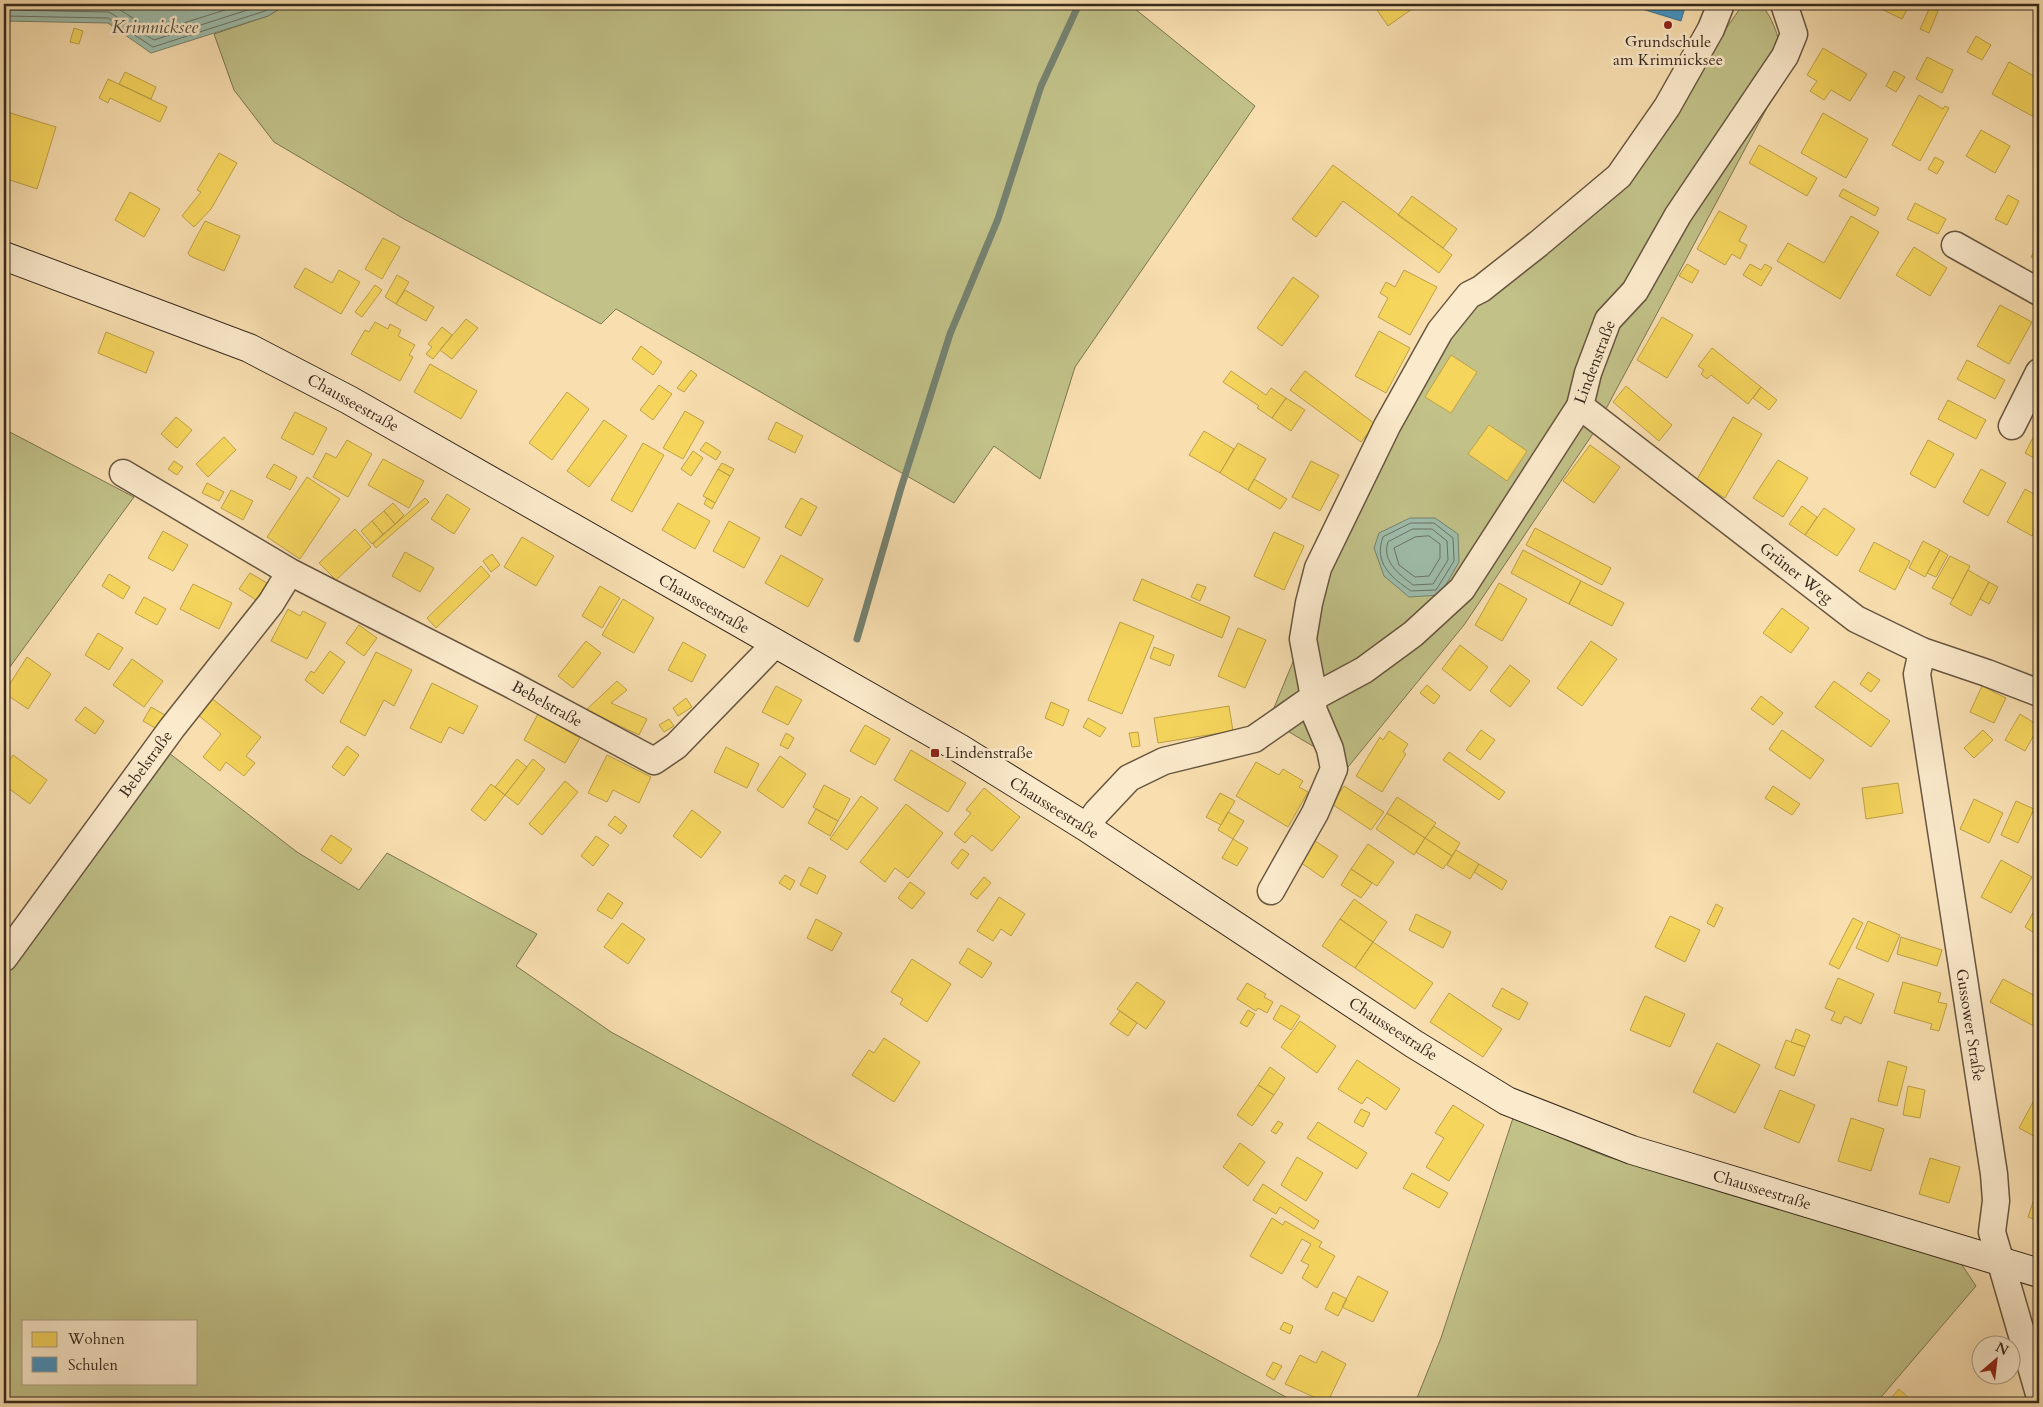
<svg xmlns="http://www.w3.org/2000/svg" width="2043" height="1407" font-family="Cardo,serif">
  <style>
    .green { fill: #c1c188; stroke: #7c7552; fill-rule: evenodd }
    .water { fill: #9ebdab; stroke: #758271 }
    .homes { fill: #f6d55c; stroke: #bda148 }
    .schools { fill: #4393c3; stroke: #3f7391 }
    .lines { fill: none; stroke-linecap: round; stroke-linejoin: round }
    .shore { stroke: #6a7363; stroke-width: 1 }
    .stream { stroke: #758271; stroke-width: 7 }
    .minor-casing { stroke: #685640; stroke-width: 29 }
    .secondary-casing { stroke: #37291b; stroke-width: 30 }
    .minor { stroke: #fbeacc; stroke-width: 26 }
    .secondary { stroke: #fbeacc; stroke-width: 28 }
    .poi-dot { fill: #8f2418; stroke: #fbeacc; stroke-width: 2 }
    .labels { text-anchor: middle; dominant-baseline: central; stroke-width: 5; stroke-linejoin: round; paint-order: stroke }
    .poi-label { font-size: 16px; fill: #37291b; stroke: #fbeacc }
    .street-label { font-size: 16px; fill: #37291b; stroke: #fbeacc }
    .water-label { font-size: 18px; font-style: italic; fill: #514e3f; stroke: #fbeacc }
  </style>
  <rect width="100%" height="100%" fill="#f9dfb0"/>
  <filter id="stains"><feTurbulence type="fractalNoise" baseFrequency=".004" numOctaves="4"/><feColorMatrix values="0 0 0 0 .2 0 0 0 0 .09 0 0 0 0 .02 0 0 0 .5 -.17"/></filter>
  <radialGradient id="worn" r=".72"><stop offset=".6" stop-color="#630" stop-opacity="0"/><stop offset="1" stop-color="#630" stop-opacity=".3"/></radialGradient>
  <path class="green" d="M287 4H1129L1255 106 1075 367 1040 479 994 446 954 503 616 309 601 324 404 219 274 142 234 90 214 34 268 16Z
    M1743 4H1761C1778 25 1782 50 1784 76L1592 435 1464 625 1348 767 1269 720 1325 584 1330 561 1462 308 1621 182Z
    M4 429 134 497 4 675Z
    M169 753 297 852 359 890 387 853 537 934 516 966 611 1032 1297 1403H4V972ZM24 1321H196V1383H24Z
    M1513 1118 1605 1156 1960 1262 1976 1286 1876 1403H1415L1441 1338Z"/>
  <path class="water" d="M4 4H287L268 16 151 53 108 23 4 21Z
    M1410 518H1435L1458 534 1459 562 1440 595 1409 597 1384 576 1374 548 1379 533Z"/>
  <path class="homes" d="M1373 4H1419L1388 26Z
    M1871 4H1910L1902 19Z
    M1930 7 1938 11 1929 33 1920 29Z
    M74 28 83 31 79 44 70 42Z
    M1976 36 1991 45 1982 60 1967 52Z
    M1823 48 1867 74 1850 101 1831 90 1824 100 1810 91 1817 81 1807 75Z
    M1927 57 1953 70 1942 93 1916 79Z
    M2009 62 2039 79V106L2034 117 1992 94Z
    M1894 71 1905 77 1896 92 1886 86Z
    M125 72 156 87 151 99 119 84Z
    M108 79 167 107 160 122 110 98 108 103 99 98Z
    M1919 95 1943 109 1945 106 1949 108 1920 161 1892 145Z
    M4 111 56 127 37 189 4 178Z
    M1823 113 1868 139 1846 178 1801 153Z
    M1981 130 2010 146 1995 173 1966 156Z
    M1759 145 1817 178 1807 196 1749 163Z
    M219 153 237 163 211 209 194 227 182 216 201 192 197 190Z
    M1935 157 1944 162 1937 174 1928 169Z
    M1333 165 1452 255 1439 273 1343 201 1316 237 1292 219Z
    M1843 189 1879 208 1875 216 1839 196Z
    M130 192 160 209 144 237 115 220Z
    M2008 195 2019 201 2007 225 1995 219Z
    M1412 196 1457 229 1443 248 1398 215Z
    M1915 203 1946 219 1938 234 1907 219Z
    M1719 211 1747 226 1739 241 1747 245 1740 259 1732 254 1725 265 1697 249Z
    M1851 216 1879 232 1840 299 1777 261 1788 243 1824 263Z
    M205 221 240 236 224 271 190 256 188 253Z
    M383 238 400 247 382 279 365 269Z
    M2039 242V261L2031 257Z
    M1914 247 1947 268 1930 296 1896 275Z
    M1687 264 1699 271 1692 283 1679 276Z
    M1750 264 1761 270 1765 264 1772 268 1761 286 1743 275Z
    M305 268 332 283 339 270 360 282 341 314 294 287Z
    M1404 270 1437 287 1410 335 1378 317 1388 298 1380 293 1386 282 1395 287Z
    M397 275 409 282 396 304 385 297Z
    M1293 277 1319 296 1282 346 1257 328Z
    M375 285 382 290 362 317 355 312Z
    M405 290 434 307 426 321 396 304Z
    M2000 305 2032 322 2009 364 1977 346Z
    M1662 317 1693 335 1667 378 1637 360Z
    M466 319 478 328 452 359 440 350Z
    M375 322 388 329 390 324 401 330 398 336 415 345 409 355 413 357 400 381 351 354 365 330 369 332Z
    M442 327 452 335 433 359 426 354 432 347 428 344Z
    M1379 331 1410 348 1386 393 1355 376Z
    M106 332 154 352 146 373 98 353Z
    M641 346 662 362 653 375 632 359Z
    M1712 348 1761 387 1748 404 1711 375 1707 379 1701 374 1704 370 1698 366Z
    M1451 355 1477 372 1451 413 1425 397Z
    M1967 360 2005 380 1995 399 1957 379Z
    M430 364 477 391 461 419 414 392Z
    M691 370 697 375 684 392 677 388Z
    M1231 371 1266 395 1271 388 1286 398 1272 418 1257 408 1259 406 1223 382Z
    M1305 371 1375 424 1361 442 1290 390Z
    M659 385 672 394 653 420 640 410Z
    M1626 386 1672 425 1659 441 1613 402Z
    M1761 387 1777 400 1769 410 1753 398Z
    M567 392 589 409 552 460 529 443Z
    M1286 398 1305 410 1291 431 1272 418Z
    M1948 400 1986 420 1976 439 1938 419Z
    M685 411 704 422 683 459 663 448Z
    M295 412 327 428 313 455 281 438Z
    M176 417 192 430 177 448 161 434Z
    M1733 417 1762 434 1725 498 1696 481Z
    M604 420 627 436 589 487 567 471Z
    M776 422 803 436 795 453 768 439Z
    M1489 425 1527 451 1507 481 1468 454Z
    M2039 426V461L2025 453Z
    M1204 431 1234 449 1220 473 1189 455Z
    M224 437 236 450 208 477 196 464Z
    M347 440 372 454 348 497 313 477 326 453 336 458Z
    M1928 440 1954 454 1935 488 1910 474Z
    M706 442 721 452 716 460 700 450Z
    M643 443 664 455 632 512 611 500Z
    M1238 443 1266 459 1248 490 1220 473Z
    M1590 445 1620 467 1594 503 1563 481Z
    M693 451 703 458 691 476 681 469Z
    M383 459 424 481 409 508 368 485Z
    M1778 460 1808 478 1783 517 1753 498Z
    M174 461 183 467 177 475 168 469Z
    M1311 461 1339 475 1320 511 1292 497Z
    M722 463 734 469 730 476 718 469Z
    M274 464 297 477 290 490 266 477Z
    M718 469 730 476 715 503 703 496Z
    M1981 469 2006 483 1988 516 1963 502Z
    M307 477 340 499 300 559 267 537Z
    M1254 479 1287 499 1280 509 1248 490Z
    M207 483 224 492 219 501 202 493Z
    M2025 489 2039 497V523L2032 536 2007 522Z
    M231 490 253 501 243 520 221 508Z
    M447 494 470 509 454 534 431 519Z
    M425 498 429 502 376 548 373 544Z
    M707 498 715 503 712 509 704 504Z
    M801 498 817 507 801 536 785 527Z
    M393 503 404 515 395 524 384 511Z
    M678 503 710 521 695 549 662 530Z
    M1802 506 1817 517 1805 535 1789 524Z
    M1824 508 1855 529 1837 556 1805 535Z
    M384 511 395 524 383 534 372 521Z
    M372 521 383 534 372 544 361 531Z
    M729 521 760 538 744 568 713 551Z
    M1535 528 1611 568 1602 585 1526 545Z
    M355 529 371 547 336 580 319 563Z
    M163 531 188 545 173 571 148 558Z
    M1274 532 1304 546 1284 590 1254 576Z
    M522 537 554 556 536 586 504 567Z
    M1923 541 1940 550 1925 577 1909 568Z
    M1874 542 1910 561 1895 590 1859 571Z
    M1523 550 1581 581 1569 604 1511 573Z
    M1940 550 1948 555 1936 577 1927 573Z
    M405 552 434 568 420 592 392 576Z
    M492 554 500 565 491 572 483 561Z
    M781 555 823 579 808 607 765 583Z
    M1950 556 1970 566 1953 599 1932 588Z
    M481 566 490 576 436 628 427 618Z
    M1968 570 1989 582 1971 616 1950 604Z
    M250 573 267 583 256 600 239 589Z
    M109 574 130 587 123 599 102 586Z
    M1142 579 1230 617 1222 638 1133 600Z
    M1581 581 1624 603 1612 626 1569 604Z
    M1989 582 1998 587 1989 604 1980 599Z
    M1499 583 1527 599 1502 641 1475 625Z
    M193 584 232 603 219 629 180 609Z
    M1197 584 1206 587 1200 601 1191 597Z
    M600 586 620 598 602 628 582 616Z
    M144 597 166 609 157 625 135 613Z
    M623 599 654 618 634 653 602 635Z
    M1782 608 1809 628 1791 653 1763 633Z
    M288 609 300 616 303 611 326 623 307 659 271 641Z
    M1120 622 1154 636 1122 714 1088 700Z
    M359 625 377 638 364 656 346 643Z
    M1238 628 1266 640 1245 688 1218 676Z
    M98 633 123 648 109 670 85 655Z
    M586 641 601 653 573 688 558 676Z
    M1591 641 1617 659 1582 706 1557 688Z
    M683 642 706 655 692 682 668 670Z
    M1460 645 1488 667 1470 691 1442 669Z
    M1154 647 1174 655 1170 666 1150 658Z
    M330 651 345 662 323 694 305 680 311 671 314 673Z
    M376 652 412 670 394 706 384 700 365 736 340 722Z
    M27 657 51 674 28 709 4 693Z
    M132 659 163 681 144 707 113 685Z
    M1510 665 1530 681 1510 707 1490 691Z
    M1868 672 1880 680 1871 692 1860 684Z
    M617 681 627 690 611 703 647 719 639 735 586 710Z
    M1834 681 1890 721 1871 747 1815 707Z
    M432 683 478 706 463 734 449 727 441 743 410 728Z
    M1427 685 1440 696 1434 704 1420 693Z
    M776 686 802 700 788 725 762 712Z
    M1982 686 2006 698 1994 723 1970 712Z
    M1761 696 1783 713 1773 725 1751 709Z
    M210 697 261 737 246 756 255 763 244 776 226 762 220 771 203 757 221 734 197 714Z
    M686 698 692 707 678 716 673 708Z
    M1051 702 1069 710 1063 726 1045 718Z
    M1229 706 1233 731 1158 743 1154 718Z
    M85 707 104 721 95 734 75 720Z
    M151 707 165 715 157 729 143 721Z
    M538 714 580 738 565 763 524 740Z
    M2020 714 2039 726 2025 751 2005 740Z
    M1088 718 1106 728 1100 737 1083 727Z
    M669 719 674 726 664 732 659 725Z
    M865 725 890 739 875 765 850 751Z
    M1481 730 1495 740 1480 760 1466 750Z
    M1782 730 1824 760 1810 779 1769 749Z
    M1983 730 1993 740 1974 758 1964 748Z
    M1389 731 1408 744 1403 752 1406 754 1382 792 1356 776 1380 737 1383 740Z
    M1138 732 1140 746 1132 747 1129 733Z
    M786 733 794 738 788 749 780 745Z
    M347 746 359 755 344 776 332 767Z
    M726 747 759 764 747 788 714 772Z
    M911 750 966 783 948 812 894 780Z
    M1449 752 1505 792 1499 800 1443 760Z
    M13 755 47 780 30 804 4 785V768Z
    M607 755 651 777 639 803 613 790 607 802 588 793Z
    M780 756 806 774 783 808 757 790Z
    M517 759 527 767 505 795 495 787Z
    M533 759 545 769 518 805 505 795Z
    M1256 762 1279 775 1283 769 1303 781 1299 787 1308 792 1288 827 1236 796Z
    M565 781 578 792 542 835 529 824Z
    M1898 783 1903 813 1866 819 1862 788Z
    M491 784 505 795 485 821 471 810Z
    M824 785 850 799 838 821 813 807Z
    M1344 786 1384 812 1371 830 1332 804Z
    M1773 786 1800 804 1792 815 1765 798Z
    M984 788 1020 817 992 851 972 835 965 843 954 834 971 813 966 810Z
    M1220 793 1235 801 1221 825 1206 817Z
    M861 796 878 808 847 850 830 839Z
    M1397 797 1436 823 1425 838 1387 813Z
    M1974 799 2003 813 1989 843 1960 829Z
    M2016 801 2034 809 2018 843 2001 835Z
    M906 804 943 833 908 878 895 868 885 882 860 862Z
    M816 809 838 821 830 836 808 823Z
    M692 810 721 832 701 858 673 836Z
    M1228 812 1244 821 1233 839 1218 830Z
    M1387 813 1425 838 1414 855 1376 829Z
    M615 816 627 826 621 834 608 825Z
    M1434 826 1460 843 1452 856 1425 838Z
    M331 835 352 849 341 864 321 850Z
    M596 836 609 845 593 866 581 856Z
    M1425 838 1452 856 1443 869 1416 852Z
    M1233 839 1248 848 1237 866 1222 858Z
    M1312 839 1338 856 1323 878 1297 860Z
    M1368 844 1394 862 1377 886 1351 869Z
    M962 849 969 854 958 869 951 863Z
    M1456 850 1479 864 1470 879 1447 865Z
    M2001 860 2032 877 2011 913 1981 897Z
    M1479 864 1507 881 1502 890 1474 872Z
    M809 867 826 876 817 894 800 885Z
    M1351 869 1372 883 1361 898 1341 885Z
    M785 875 795 881 790 890 779 883Z
    M984 877 991 883 977 899 970 894Z
    M910 882 925 893 912 909 898 898Z
    M608 893 623 903 612 919 597 910Z
    M999 897 1025 914 1011 936 1001 929 993 941 977 931Z
    M1354 899 1387 922 1373 942 1340 919Z
    M1716 904 1723 908 1714 927 1707 923Z
    M2034 911 2039 915V936L2025 927Z
    M1416 914 1451 932 1443 948 1409 930Z
    M1670 916 1700 930 1685 962 1655 947Z
    M1853 918 1863 923 1839 969 1829 964Z
    M816 919 842 933 832 951 807 938Z
    M1340 919 1373 942 1355 968 1322 946Z
    M1868 921 1900 935 1888 962 1856 948Z
    M622 923 645 939 628 964 604 947Z
    M1901 937 1942 950 1937 966 1897 954Z
    M1373 942 1433 983 1415 1009 1355 968Z
    M968 948 992 963 982 978 959 963Z
    M912 959 951 984 927 1022 900 1004 903 999 891 992Z
    M1838 978 1874 994 1861 1024 1845 1016 1841 1024 1831 1020 1835 1012 1825 1008Z
    M2003 979 2039 998V1029L1990 1002Z
    M1137 982 1165 1002 1146 1029 1117 1009Z
    M1903 982 1941 993 1938 1002 1947 1004 1939 1031 1930 1029 1932 1024 1894 1013Z
    M1247 983 1266 994 1264 997 1273 1002 1267 1013 1258 1008 1256 1011 1237 999Z
    M1502 988 1528 1003 1519 1020 1492 1006Z
    M1449 993 1502 1029 1483 1057 1430 1022Z
    M1645 996 1685 1014 1670 1047 1630 1030Z
    M1281 1005 1300 1016 1291 1030 1273 1019Z
    M1248 1010 1255 1014 1247 1027 1240 1023Z
    M1120 1011 1137 1023 1128 1036 1110 1024Z
    M1300 1021 1336 1046 1317 1073 1281 1047Z
    M1796 1029 1810 1035 1805 1047 1791 1042Z
    M884 1038 920 1062 894 1102 852 1075 869 1050 874 1053Z
    M1786 1040 1805 1047 1794 1076 1775 1068Z
    M1717 1043 1760 1065 1735 1113 1693 1092Z
    M1357 1060 1400 1089 1386 1110 1367 1097 1362 1104 1338 1089Z
    M1888 1061 1907 1067 1897 1106 1878 1101Z
    M1270 1067 1285 1078 1274 1095 1258 1085Z
    M1258 1085 1274 1095 1252 1126 1237 1115Z
    M1908 1086 1925 1090 1920 1118 1903 1115Z
    M1780 1090 1815 1105 1799 1143 1764 1128Z
    M2039 1091V1139L2019 1128Z
    M1453 1105 1484 1125 1449 1181 1426 1167 1444 1138 1435 1133Z
    M1361 1109 1370 1113 1363 1127 1354 1122Z
    M1851 1118 1884 1129 1871 1171 1838 1161Z
    M1278 1121 1283 1124 1276 1134 1271 1131Z
    M1318 1122 1367 1153 1357 1169 1307 1138Z
    M1240 1143 1265 1162 1248 1186 1223 1167Z
    M1297 1157 1323 1173 1306 1201 1281 1185Z
    M1930 1158 1960 1167 1949 1203 1919 1194Z
    M1412 1173 1448 1193 1439 1208 1403 1188Z
    M1263 1184 1319 1221 1314 1229 1280 1207 1276 1214 1253 1200Z
    M2039 1184V1221L2028 1217Z
    M1272 1218 1283 1225 1285 1221 1322 1242 1319 1247 1335 1256 1317 1288 1302 1278 1309 1265 1301 1261 1311 1244 1302 1239 1282 1274 1250 1256Z
    M1358 1276 1388 1292 1373 1322 1342 1307Z
    M1333 1292 1347 1299 1338 1316 1325 1309Z
    M1284 1322 1293 1326 1290 1334 1280 1329Z
    M1322 1351 1346 1364 1327 1403 1285 1384 1300 1355 1316 1363Z
    M1273 1362 1282 1366 1274 1380 1266 1375Z
    M1899 1389 1914 1403H1887Z"/>
  <path class="schools" d="M1643 4H1686L1681 21 1642 9Z"/>
  <g class="lines">
    <path class="shore" d="M77 4 114 6 155 32 244 4
      M4 10 109 12 154 40 266 4
      M4 16 108 18 153 47 265 11 278 4
      M1411 523H1434L1453 538 1454 561 1436 590 1411 591C1392 578 1373 563 1383 537Z
      M1413 529H1432L1447 541 1448 560 1433 584 1413 585C1400 575 1381 561 1388 542Z
      M1429 536 1440 544V558L1429 576 1415 577 1399 565 1394 548 1415 537Z"/>
    <path class="stream" d="M857 639 901 488 950 334 998 219 1041 86 1079 4"/>
    <defs>
      <path id="minor" d="M1955 245 2039 292
        M1580 406 1856 619 1922 651 1987 673 2039 693
        M2012 426 2039 372
        M123 473 290 572 510 684 654 761 676 746 774 645
        M1922 651 1917 674 1994 1174 1996 1201 1992 1232 2039 1394
        M1086 827 1097 812 1129 778 1164 761 1254 739 1314 697 1364 670 1413 634 1462 589 1580 406 1588 373 1608 320 1635 291 1678 215 1785 56 1794 34 1784 4
        M1271 891 1315 813 1334 769 1330 749 1313 709 1314 697 1303 639 1309 603 1318 568 1387 426 1440 331 1469 295 1481 289 1538 244 1619 176 1667 107 1711 29 1721 4
        M4 958 172 728 271 603 290 572"/>
      <path id="secondary" d="M4 256 249 348 349 400 959 748 1086 827 1414 1044 1507 1101 1632 1150 2039 1273"/>
    </defs>
    <use href="#minor" class="minor-casing"/>
    <use href="#secondary" class="secondary-casing"/>
    <use href="#minor" class="minor"/>
    <use href="#secondary" class="secondary"/>
  </g>
  <g class="poi-dot">
    <circle cx="1668" cy="25" r="5"/>
    <rect x="930" y="748" width="10" height="10" rx="2.5"/>
  </g>
  <g class="labels">
    <g class="poi-label">
      <text x="1668" y="42">Grundschule<tspan x="1668" dy="18">am Krimnicksee</tspan></text>
      <text x="945" y="753" text-anchor="start">Lindenstraße</text>
    </g>
    <g class="street-label">
      <text transform="translate(1595 362) rotate(-69)">Lindenstraße</text>
      <text transform="translate(353 403) rotate(29)">Chausseestraße</text>
      <text transform="translate(1796 573) rotate(38)">Grüner Weg</text>
      <text transform="translate(704 604) rotate(30)">Chausseestraße</text>
      <text transform="translate(547 704) rotate(29)">Bebelstraße</text>
      <text transform="translate(146 764) rotate(-54)">Bebelstraße</text>
      <text transform="translate(1054 808) rotate(32)">Chausseestraße</text>
      <text transform="translate(1970 1025) rotate(81)">Gussower Straße</text>
      <text transform="translate(1393 1029) rotate(33)">Chausseestraße</text>
      <text transform="translate(1762 1190) rotate(17)">Chausseestraße</text>
    </g>
    <g class="water-label">
      <text x="155" y="27">Krimnicksee</text>
    </g>
  </g>
  <rect width="2043" height="1407" fill="none" stroke="#f9dfb0" stroke-width="20"/>
  <rect x="5" y="5" width="2033" height="1397" fill="none" stroke="#37291b" stroke-width="2.5"/>
  <rect x="10" y="10" width="2023" height="1387" fill="none" stroke="#37291b"/>
  <rect x="22" y="1320" width="175" height="65" fill="#fbeacc" stroke="#ad9d85"/>
  <rect x="32" y="1332" width="25" height="15" fill="#f6d55c" stroke="#ad9d85"/>
  <text x="68" y="1344" font-size="15" fill="#37291b">Wohnen</text>
  <rect x="32" y="1357" width="25" height="15" fill="#4393c3" stroke="#ad9d85"/>
  <text x="68" y="1370" font-size="15" fill="#37291b">Schulen</text>
  <g transform="translate(1996 1360) rotate(28)"><circle r="24" fill="#fbeacc" stroke="#ad9d85"/>
  <path d="M0-4L9 19L0 12L-9 19Z" fill="#8f2418"/>
  <text y="-8" font-size="14" font-weight="bold" text-anchor="middle" fill="#37291b">N</text>
  </g>
  <rect width="100%" height="100%" filter="url(#stains)"/>
  <rect width="100%" height="100%" fill="url(#worn)"/>
</svg>
